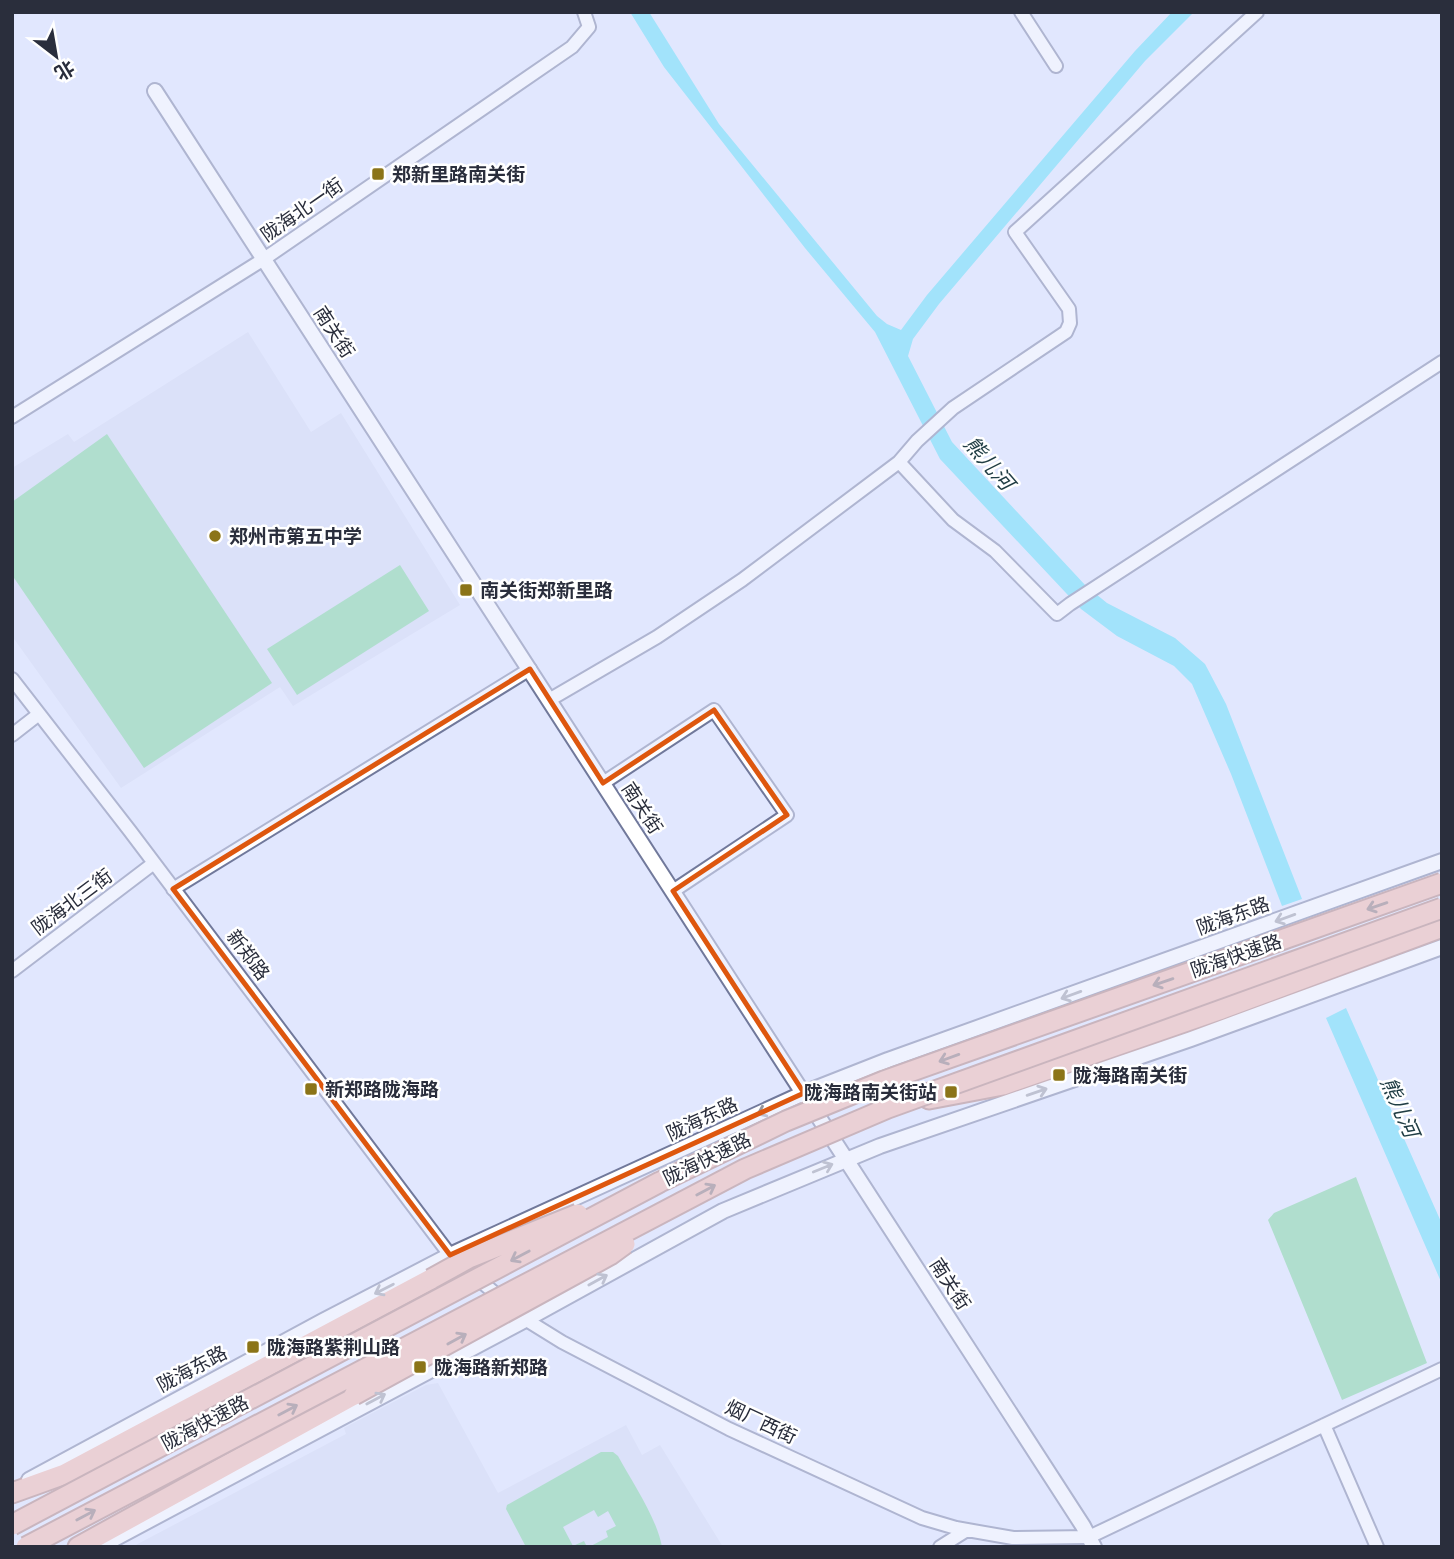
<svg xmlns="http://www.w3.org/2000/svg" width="1454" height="1559" font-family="Montserrat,'Noto Sans SC',sans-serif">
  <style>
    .built { fill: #d2d9f3 }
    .green { fill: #73d395 }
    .water { fill: #54ddf9 }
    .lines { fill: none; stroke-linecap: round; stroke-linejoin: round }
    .minor-casing { stroke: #71799b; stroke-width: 16 }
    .tertiary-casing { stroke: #71799b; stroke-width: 18 }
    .trunk-casing { stroke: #ac7871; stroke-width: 23 }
    .minor { stroke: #fff; stroke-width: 12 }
    .tertiary { stroke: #fff; stroke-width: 14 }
    .trunk { stroke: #f4b3a4; stroke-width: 19 }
    .trunk-bridge-casing { stroke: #ac7871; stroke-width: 23; stroke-linecap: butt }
    .trunk-bridge { stroke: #f4b3a4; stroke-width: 19 }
    .oneway { stroke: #856a6b }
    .oneway2 { stroke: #94969e }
    .marked { fill: none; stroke: #de570e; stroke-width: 5; stroke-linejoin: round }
    .poi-dot { fill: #8b7418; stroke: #fff; stroke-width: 2.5 }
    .labels { text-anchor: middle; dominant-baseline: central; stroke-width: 5; stroke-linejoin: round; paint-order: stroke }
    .poi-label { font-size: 19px; font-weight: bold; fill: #2a2e3c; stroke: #fff; text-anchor: start }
    .street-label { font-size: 19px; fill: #2a2e3c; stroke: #fff }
    .water-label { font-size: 21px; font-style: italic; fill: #213e45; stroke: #fff }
  </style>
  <rect width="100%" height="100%" fill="#e1e7fe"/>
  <path class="built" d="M248 332 311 432 341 413 460 605 293 706 280 687 121 788 12 636V468L68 434 74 442Z
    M438 1383 498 1493 626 1425 642 1455 660 1445 723 1547H132L346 1434 344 1428 382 1408 426 1385Z"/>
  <path class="green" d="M107 434 272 683 144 768 12 575V502Z
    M400 565 429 611 297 695 267 649Z
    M1356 1177 1427 1363 1342 1400 1268 1220 1274 1213Z
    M601 1452H613L618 1456C632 1482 657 1518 662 1547H589L608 1537 606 1531 616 1526 608 1511 598 1517 594 1510 563 1527 573 1546 584 1541 587 1547H526L506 1509 507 1505Z"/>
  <path class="water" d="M630 12H649L719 124 877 316 887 324 901 330 927 295 1135 51 1172 12H1194L1145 61 939 304 913 339 908 356 952 442 1086 586 1107 603 1175 638 1205 664 1226 704 1302 899 1282 906 1231 774 1192 684 1174 666 1117 636 1081 609 940 459 875 332 805 248 664 67Z
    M1346 1008 1442 1224V1284L1326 1018Z"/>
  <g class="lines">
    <defs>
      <path id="minor" d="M1021 12 1056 66
        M12 417 264 259 572 47 589 27 584 12
        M899 462 953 520 995 551 1057 614 1070 604 1442 362
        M12 679 130 831 450 1255 504 1301
        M549 700 657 637 742 580 899 462 917 441 953 408 1066 332 1070 323 1069 309 1015 232 1257 12
        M12 735 39 714
        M603 783 714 710 787 815 673 891
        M173 889 530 669
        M12 971 154 863
        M520 1316 562 1342 729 1429 922 1518 956 1528 1013 1538 1089 1537 1442 1369
        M1324 1425 1377 1547
        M940 1547 967 1530"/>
      <path id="tertiary" d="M155 91 1083 1526 1094 1547
        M29 1480 323 1321 450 1255 804 1093 888 1060 1442 861
        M99 1547 525 1320 723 1211 880 1146 1191 1039 1442 947"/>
      <path id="trunk" d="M929 1099 1003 1085 1219 1010 1442 927
        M12 1493 65 1474 431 1279
        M78 1547 354 1395"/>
    </defs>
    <use href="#minor" class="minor-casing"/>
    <use href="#tertiary" class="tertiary-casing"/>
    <use href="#trunk" class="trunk-casing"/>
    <use href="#minor" class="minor"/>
    <use href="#tertiary" class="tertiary"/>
    <use href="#trunk" class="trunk"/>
    <defs>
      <path id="trunk-bridge" d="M431 1279 469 1258 578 1214
        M354 1395 610 1255 625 1244
        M12 1525 660 1182 786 1121 884 1081 1442 883
        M26 1547 745 1169 888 1108 1442 908"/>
    </defs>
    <use href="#trunk-bridge" class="trunk-bridge-casing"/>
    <use href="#trunk-bridge" class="trunk-bridge"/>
  </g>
  <defs><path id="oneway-shaft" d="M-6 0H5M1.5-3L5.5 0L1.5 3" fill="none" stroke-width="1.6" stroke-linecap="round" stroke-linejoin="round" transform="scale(1.75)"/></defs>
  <g class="oneway">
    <use href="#oneway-shaft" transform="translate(1377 906) rotate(161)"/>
    <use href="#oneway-shaft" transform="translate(1163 982) rotate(161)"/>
    <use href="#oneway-shaft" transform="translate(949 1058) rotate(160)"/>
    <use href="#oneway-shaft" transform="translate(706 1190) rotate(-28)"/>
    <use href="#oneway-shaft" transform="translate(520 1256) rotate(152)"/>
    <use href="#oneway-shaft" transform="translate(457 1339) rotate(-29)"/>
    <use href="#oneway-shaft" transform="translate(288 1410) rotate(-28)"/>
    <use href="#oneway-shaft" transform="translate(86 1515) rotate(-28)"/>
  </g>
  <g class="oneway2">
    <use href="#oneway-shaft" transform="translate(1285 918) rotate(160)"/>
    <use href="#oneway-shaft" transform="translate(1071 995) rotate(160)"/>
    <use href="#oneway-shaft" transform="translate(1037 1092) rotate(-19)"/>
    <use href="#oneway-shaft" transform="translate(767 1110) rotate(156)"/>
    <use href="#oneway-shaft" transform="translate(823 1168) rotate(-22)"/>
    <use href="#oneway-shaft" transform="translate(598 1280) rotate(-29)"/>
    <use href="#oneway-shaft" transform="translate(384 1289) rotate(153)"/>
    <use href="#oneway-shaft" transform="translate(376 1399) rotate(-28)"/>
  </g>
  <path d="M0 0H1454V1559H0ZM530 669 603 783 714 710 787 815 673 891 804 1093 450 1255 173 889Z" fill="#e1e7fe" fill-opacity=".55" fill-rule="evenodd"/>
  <path class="marked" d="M530 669 603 783 714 710 787 815 673 891 804 1093 450 1255 173 889Z"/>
  <g class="poi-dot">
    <rect x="371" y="167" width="14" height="14" rx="3.5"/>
    <circle cx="215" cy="536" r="7"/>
    <rect x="459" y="583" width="14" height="14" rx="3.5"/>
    <rect x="1052" y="1068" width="14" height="14" rx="3.5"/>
    <rect x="304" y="1082" width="14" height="14" rx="3.5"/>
    <rect x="944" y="1085" width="14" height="14" rx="3.5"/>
    <rect x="246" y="1340" width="14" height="14" rx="3.5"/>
    <rect x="413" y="1360" width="14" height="14" rx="3.5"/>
  </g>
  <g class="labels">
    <g class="poi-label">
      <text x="392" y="174">郑新里路南关街</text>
      <text x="229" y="536">郑州市第五中学</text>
      <text x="480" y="590">南关街郑新里路</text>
      <text x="1073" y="1075">陇海路南关街</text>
      <text x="325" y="1089">新郑路陇海路</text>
      <text x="937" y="1092" text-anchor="end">陇海路南关街站</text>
      <text x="267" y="1347">陇海路紫荆山路</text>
      <text x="434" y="1367">陇海路新郑路</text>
    </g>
    <g class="street-label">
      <text transform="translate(302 210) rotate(-35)">陇海北一街</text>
      <text transform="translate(334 332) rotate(57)">南关街</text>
      <text transform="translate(642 808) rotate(57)">南关街</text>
      <text transform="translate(72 902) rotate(-37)">陇海北三街</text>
      <text transform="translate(1233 916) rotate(-20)">陇海东路</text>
      <text transform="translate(248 955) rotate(53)">新郑路</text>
      <text transform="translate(1236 956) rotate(-19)">陇海快速路</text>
      <text transform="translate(702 1119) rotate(-25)">陇海东路</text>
      <text transform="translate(707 1159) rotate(-26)">陇海快速路</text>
      <text transform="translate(950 1284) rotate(57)">南关街</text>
      <text transform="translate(192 1369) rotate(-28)">陇海东路</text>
      <text transform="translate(761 1422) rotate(25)">烟厂西街</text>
      <text transform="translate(205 1423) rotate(-28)">陇海快速路</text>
    </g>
    <g class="water-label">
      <text transform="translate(989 463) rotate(49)">熊儿河</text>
      <text transform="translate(1400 1107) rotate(66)">熊儿河</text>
    </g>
  </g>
  <rect width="1454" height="1559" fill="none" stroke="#2a2e3c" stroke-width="28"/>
  <g transform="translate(56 56) rotate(149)" stroke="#ffffff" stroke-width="5" paint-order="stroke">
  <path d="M0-5L12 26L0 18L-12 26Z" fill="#2a2e3c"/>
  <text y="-10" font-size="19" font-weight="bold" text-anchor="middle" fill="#2a2e3c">北</text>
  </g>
</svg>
